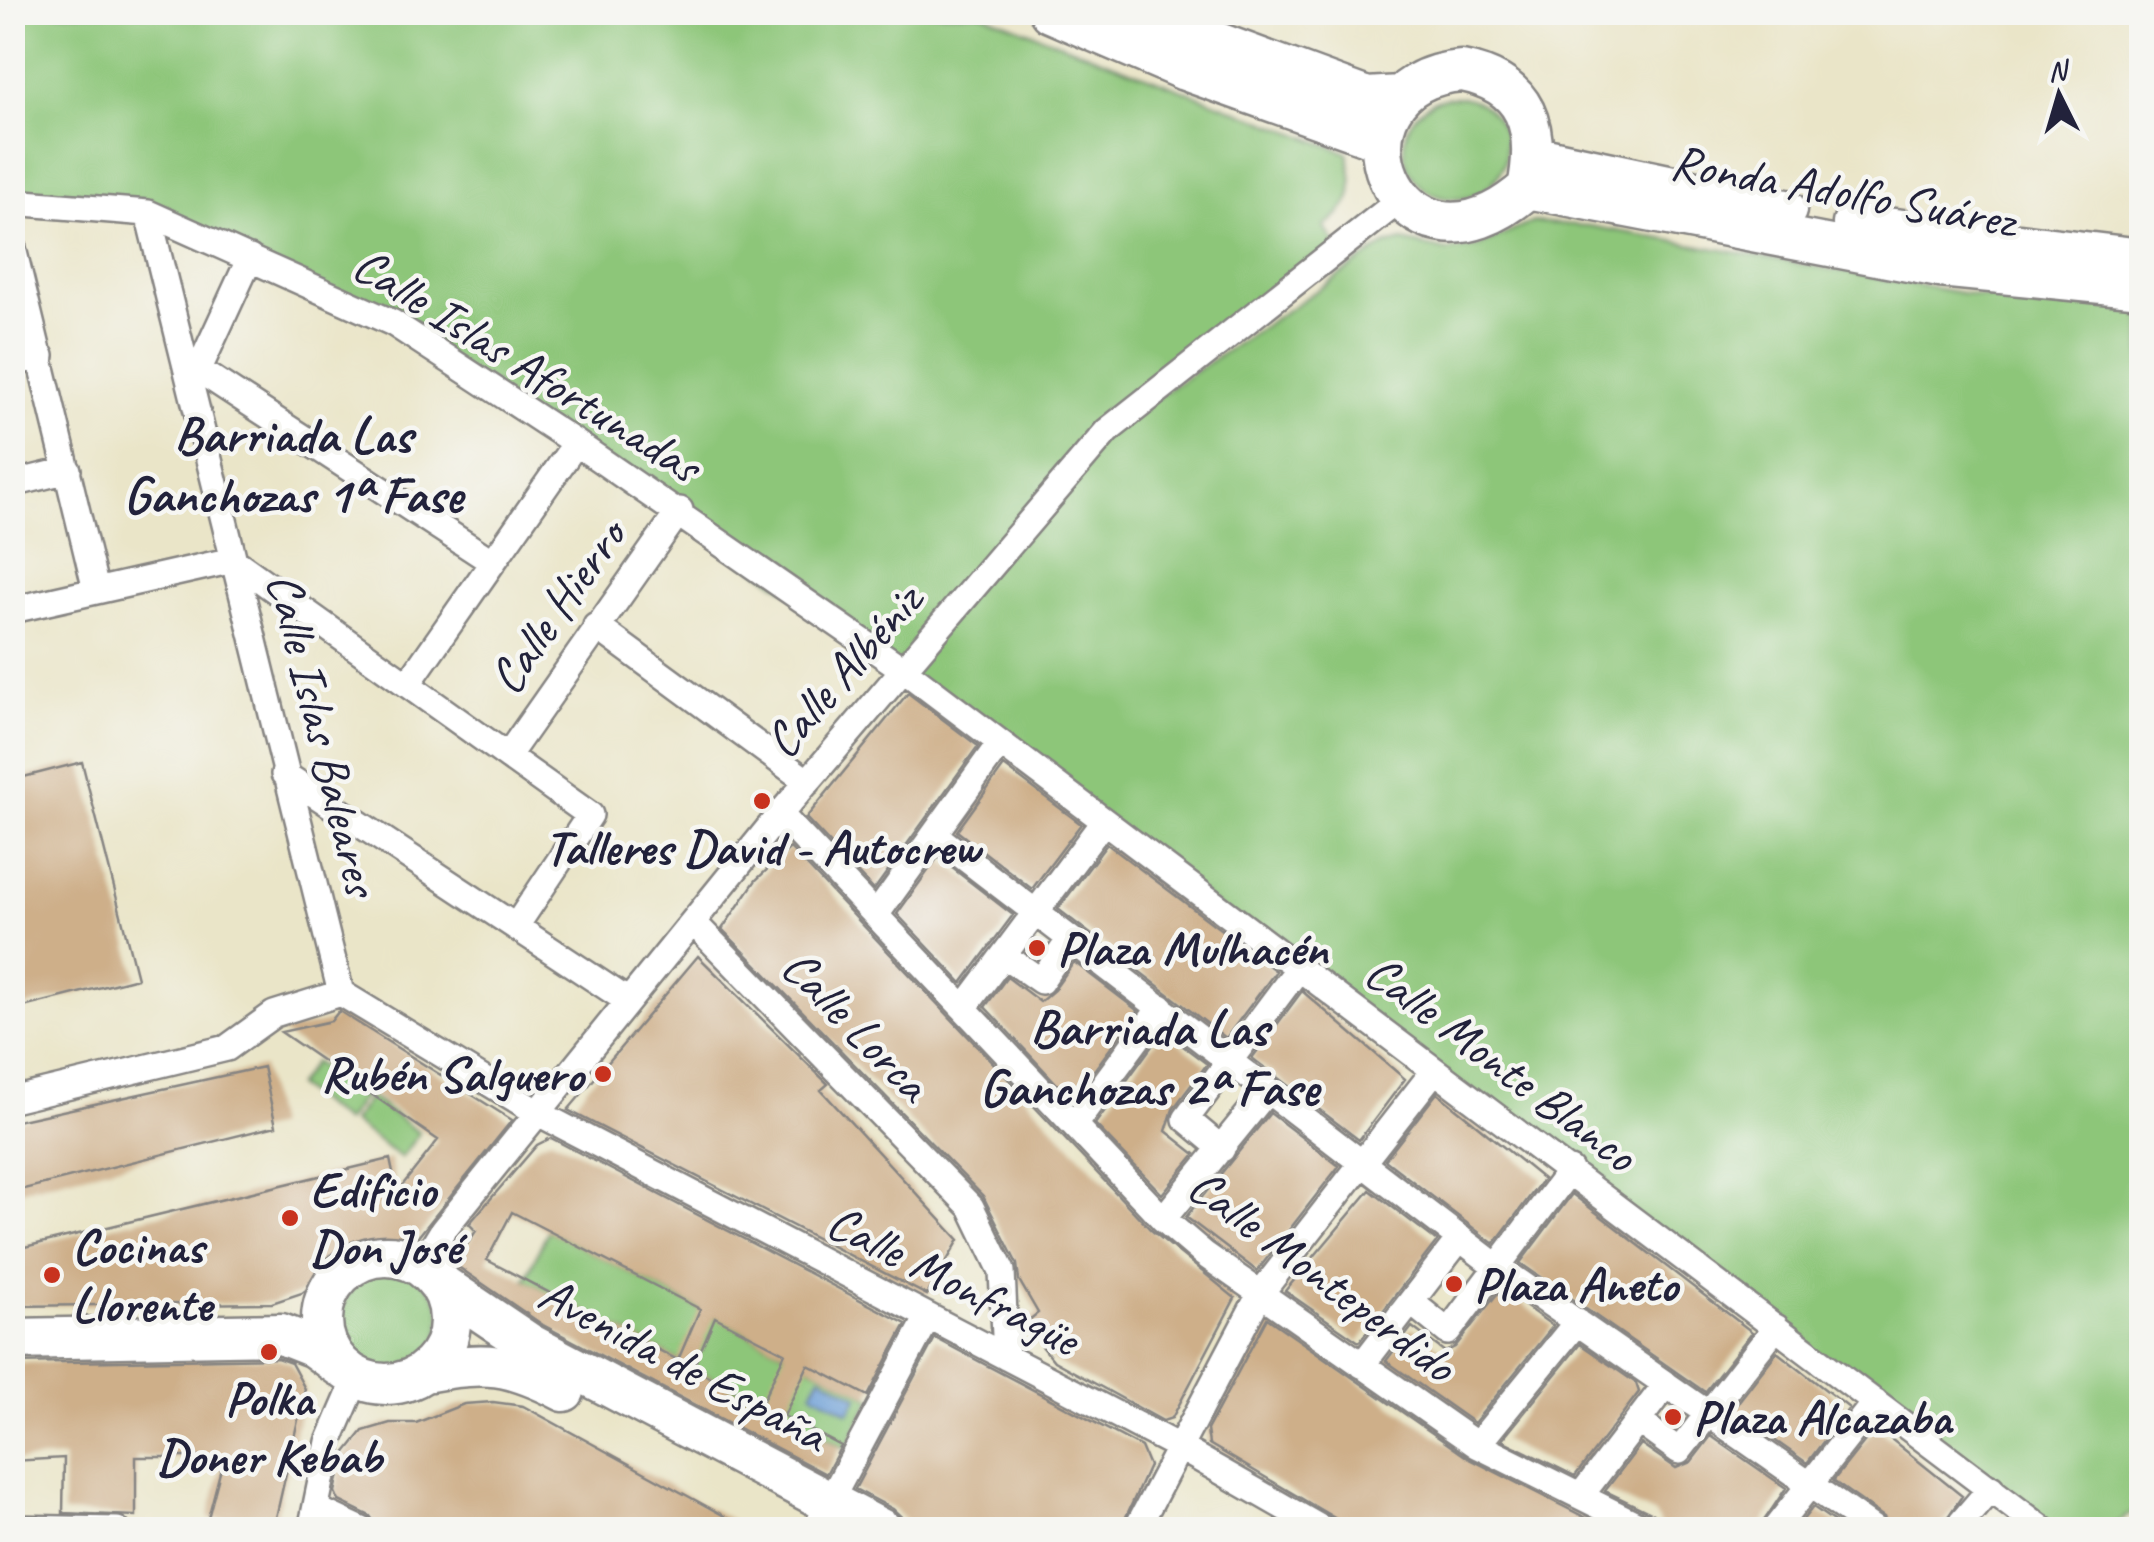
<svg xmlns="http://www.w3.org/2000/svg" width="2154" height="1542" font-family="Caveat,sans-serif">
  <style>
    .green { fill: #8dc679; stroke: #58745a; stroke-width: 2.5 }
    .water { fill: #6b9dd6; stroke: #466088; stroke-width: 2.5 }
    .building { fill: #ceaf89; fill-rule: evenodd }
    .lines { fill: none; stroke-linecap: round; stroke-linejoin: round }
    .street-casing { stroke: #868482; stroke-width: 30 }
    .primary-casing { stroke: #868482; stroke-width: 45 }
    .street { stroke: #fff; stroke-width: 25 }
    .primary { stroke: #fff; stroke-width: 40 }
    .poi-dot { fill: #c8321e; stroke: #f6f6f2; stroke-width: 4 }
    .labels { text-anchor: middle; dominant-baseline: central; stroke-width: 9; stroke-linejoin: round; paint-order: stroke }
    .street-label { font-size: 50px; fill: #22223b; stroke: #f6f6f2 }
    .poi-label { font-size: 50px; font-weight: bold; fill: #22223b; stroke: #f6f6f2; text-anchor: start }
    .neighbourhood-label { font-size: 52px; font-weight: bold; fill: #22223b; stroke: #f6f6f2 }
  </style>
  <rect width="100%" height="100%" fill="#f6f6f2"/>
  <filter id="ink" filterUnits="userSpaceOnUse"><feTurbulence type="fractalNoise" baseFrequency=".01" numOctaves="2"/><feDisplacementMap in="SourceGraphic" scale="20" xChannelSelector="R" yChannelSelector="G"/><feConvolveMatrix kernelMatrix="1 2 1 2 8 2 1 2 1" color-interpolation-filters="sRGB"/></filter>
  <filter id="wash" filterUnits="userSpaceOnUse"><feTurbulence type="fractalNoise" baseFrequency=".0048" numOctaves="4" result="noise"/><feDisplacementMap in="SourceGraphic" scale="40" xChannelSelector="R" yChannelSelector="G"/><feGaussianBlur stdDeviation="2.25" result="paint"/><feColorMatrix in="noise" values="0 0 0 0 0 0 0 0 0 0 0 0 0 0 0 0 0 1.4 0 .05"/><feComposite in="paint" operator="in"/></filter>
  <g filter="url(#wash)">
    <rect width="100%" height="100%" fill="#eae5c8"/>
    <path class="green" d="M12 13H981L1348 153C1354 192 1357 202 1324 227L1339 248 1124 419 1385 245 1403 241 1448 251 1476 247 1533 222 1590 226 1984 297 2141 308V1506L2109 1529H2044L904 670 393 323 148 213 13 202Z
      M1404 148a51 51 0 1 1 102 0a51 51 0 1 1-102 0Z
      M314 1062 363 1097 345 1122 296 1086Z
      M370 1097 419 1133 401 1158 352 1122Z
      M548 1230 872 1398 846 1448 525 1280Z
      M341 1320a50 50 0 1 1 100 0a50 50 0 1 1-100 0Z"/>
    <path class="water" d="M821 1376 858 1397 849 1413 812 1392Z"/>
    <g id="blocks">
      <path class="building" d="M908 693 978 746 874 890 806 818Z
        M82 762 137 978 12 1010V780Z
        M1004 766 1081 824 1032 889 957 831Z
        M1107 844 1276 971 1226 1038 1058 909Z
        M790 848 1151 1230 1235 1298 1172 1418 1163 1421 1054 1361 1024 1324 1038 1313 1019 1280 1017 1264 983 1196 722 929 756 880Z
        M938 857 1013 915 962 983 897 914Z
        M698 956 828 1084 821 1090 959 1240 927 1295 568 1110Z
        M1074 962 1138 1011 1072 1100 985 1007 1007 977 1040 1002 1054 990Z
        M1302 991 1405 1079 1359 1140 1252 1058Z
        M339 1011 512 1120 409 1248 356 1253 302 1293 272 1303 12 1306V1250L390 1159 397 1192 438 1140 281 1032 331 1021Z
        M1163 1031 1207 1064 1173 1109 1166 1131 1195 1154 1162 1194 1095 1124Z
        M263 1067 276 1126 12 1192V1122Z
        M1437 1093 1543 1179 1494 1244 1385 1160Z
        M1270 1113 1339 1166 1257 1271 1186 1217Z
        M551 1138 906 1324 868 1396 808 1365 784 1416 841 1446 826 1474 543 1325 454 1264 476 1231 469 1224 537 1145ZM512 1212 700 1309 678 1360 487 1260ZM715 1317 785 1353 761 1404 693 1368Z
        M1370 1190 1437 1241 1359 1342 1285 1291Z
        M1572 1194 1752 1332 1705 1392 1520 1263Z
        M1501 1289 1553 1326 1474 1423 1386 1361 1412 1327 1445 1352 1455 1347Z
        M1267 1318 1468 1458 1610 1530H1355L1209 1444 1207 1430Z
        M935 1338 1141 1447 1149 1466 1120 1530H915L893 1509 855 1489Z
        M1580 1344 1636 1383 1639 1392 1575 1476 1502 1440Z
        M1777 1352 1849 1408 1807 1463 1732 1410Z
        M277 1358 291 1363 305 1389 275 1522 208 1518 224 1457H136V1516L63 1513 64 1458 12 1461V1363Z
        M493 1402 523 1406 750 1530H380L370 1516 339 1501 335 1492 343 1456 363 1431 390 1423H416L464 1404Z
        M1876 1427 1962 1496 1939 1530H1891L1884 1517 1833 1481Z
        M1711 1436 1786 1488 1758 1530H1664L1655 1515 1605 1491 1641 1444 1676 1468 1691 1462Z
        M1813 1507 1846 1530H1795Z"/>
    </g>
  </g>
  <g filter="url(#ink)">
    <use href="#blocks" fill-opacity="0" stroke="#868482" stroke-width="2.5"/>
    <g class="lines">
      <defs>
        <path id="street" d="M12 202 148 213 393 323 576 443 904 670 2044 1530
          M148 213 341 993 540 1114 1177 1446 1324 1530
          M12 244 96 590
          M12 363 41 356
          M199 370 491 561
          M192 384 250 258
          M12 484 68 470
          M12 610 233 560 590 815 516 926
          M596 626 808 782
          M409 682 576 443
          M508 755 680 510
          M284 774 628 1001
          M780 814 1163 1219 1204 1254 1477 1445 1648 1530
          M935 835 1496 1266 1875 1530
          M876 915 1000 743
          M693 922 971 1207 1002 1271 1006 1357
          M1005 956 1041 981 1070 939
          M964 1008 1104 821
          M12 1100 227 1048 274 1014 341 993
          M1076 1122 1161 1007
          M1222 1149 1186 1119 1299 968
          M1163 1219 1268 1090
          M421 1266 443 1230 780 814 1107 431 1400 200
          M1411 1302 1448 1332 1570 1170
          M1362 1365 1460 1238
          M1666 1384 1638 1421 1679 1451 1776 1327
          M1477 1445 1577 1322
          M1582 1494 1638 1421
          M829 1503 927 1319
          M317 1509 362 1530
          M12 1528 117 1530
          M311 1530 329 1442 357 1377
          M816 1530 820 1521
          M1136 1530 1260 1294 1434 1071
          M1774 1530 1875 1402
          M1955 1530 1991 1488"/>
        <path id="primary" d="M1050 12 1185 70 1381 140
          M1134 12 1367 98 1400 96
          M1462 71C1528 84 1540 128 1528 188 1394 307 1313 82 1462 71Z
          M1532 156 1786 210
          M1528 188 1940 267 2142 287
          M1853 224 2142 259
          M322 1320a64 64 0 1 1 128 0a64 64 0 1 1-128 0Z
          M439 1283 531 1345 882 1530
          M12 1339 281 1334 314 1347 340 1366
          M425 1372C485 1360 510 1363 564 1391"/>
      </defs>
      <use href="#street" class="street-casing"/>
      <use href="#primary" class="primary-casing"/>
      <use href="#street" class="street"/>
      <use href="#primary" class="primary"/>
    </g>
  </g>
  <g class="poi-dot">
    <circle cx="762" cy="801" r="10"/>
    <circle cx="1037" cy="948" r="10"/>
    <circle cx="603" cy="1074" r="10"/>
    <circle cx="290" cy="1218" r="10"/>
    <circle cx="52" cy="1275" r="10"/>
    <circle cx="1454" cy="1284" r="10"/>
    <circle cx="269" cy="1352" r="10"/>
    <circle cx="1673" cy="1417" r="10"/>
  </g>
  <g class="labels">
    <g class="street-label">
      <text transform="translate(1843 191) rotate(10)">Ronda Adolfo Suárez</text>
      <text transform="translate(527 365) rotate(32)">Calle Islas Afortunadas</text>
      <text transform="translate(557 607) rotate(-55)">Calle Hierro</text>
      <text transform="translate(843 671) rotate(-49)">Calle Albéniz</text>
      <text transform="translate(323 734) rotate(76)">Calle Islas Baleares</text>
      <text transform="translate(856 1025) rotate(46)">Calle Lorca</text>
      <text transform="translate(1501 1063) rotate(37)">Calle Monte Blanco</text>
      <text transform="translate(1322 1275) rotate(37)">Calle Monteperdido</text>
      <text transform="translate(953 1280) rotate(27)">Calle Monfragüe</text>
      <text transform="translate(683 1364) rotate(28)">Avenida de España</text>
    </g>
    <g class="poi-label">
      <text x="762" y="847" text-anchor="middle">Talleres David - Autocrew</text>
      <text x="1057" y="948">Plaza Mulhacén</text>
      <text x="583" y="1074" text-anchor="end">Rubén Salguero</text>
      <text x="310" y="1189">Edificio<tspan x="310" dy="58">Don José</tspan></text>
      <text x="72" y="1246">Cocinas<tspan x="72" dy="58">Llorente</tspan></text>
      <text x="1474" y="1284">Plaza Aneto</text>
      <text x="269" y="1398" text-anchor="middle">Polka<tspan x="269" dy="58">Doner Kebab</tspan></text>
      <text x="1693" y="1417">Plaza Alcazaba</text>
    </g>
    <g class="neighbourhood-label">
      <text x="293" y="435">Barriada Las<tspan x="293" dy="60">Ganchozas 1ª Fase</tspan></text>
      <text x="1149" y="1028">Barriada Las<tspan x="1149" dy="60">Ganchozas 2ª Fase</tspan></text>
    </g>
  </g>
  <rect width="2154" height="1542" fill="none" stroke="#f6f6f2" stroke-width="50"/>
  <g transform="translate(2059 95) rotate(355)" stroke="#f6f6f2" stroke-width="8" paint-order="stroke">
  <path d="M0-8L18 38L0 25L-18 38Z" fill="#22223b"/>
  <text y="-15" font-size="28" font-weight="bold" text-anchor="middle" fill="#22223b">N</text>
  </g>
</svg>
